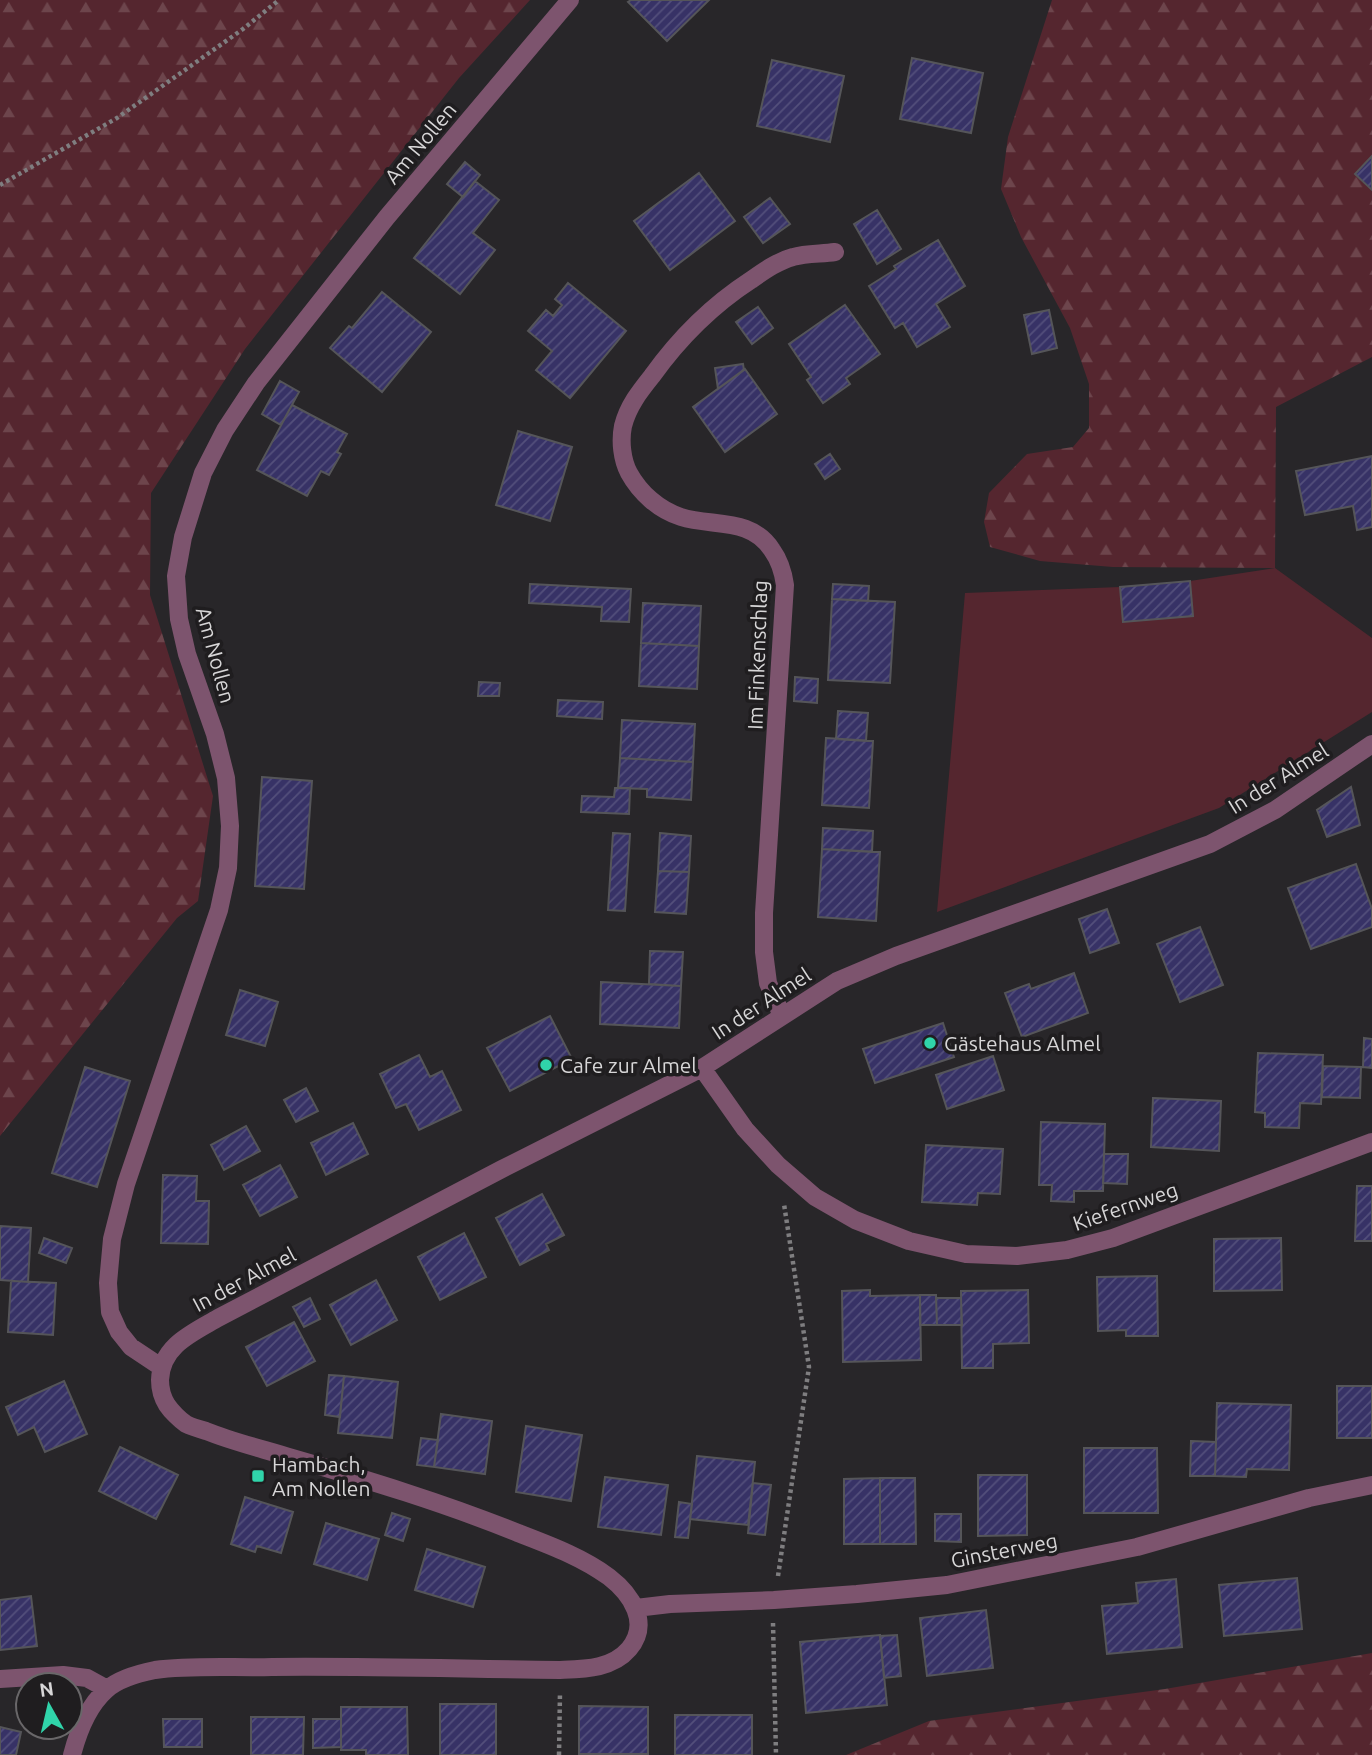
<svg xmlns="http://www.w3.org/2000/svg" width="1372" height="1755" font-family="Ubuntu,sans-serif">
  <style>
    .grass { fill: #55262f }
    .forest { fill: url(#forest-firs) }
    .building { fill: url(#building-hatch); stroke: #555559; stroke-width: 2 }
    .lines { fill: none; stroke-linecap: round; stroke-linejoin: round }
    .path { stroke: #7f7e80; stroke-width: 4.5; stroke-dasharray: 3.5 3.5; stroke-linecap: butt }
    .minor { stroke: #7d546e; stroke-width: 18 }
    .poi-dot { fill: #30d4aa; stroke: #1f1d1f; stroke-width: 2.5 }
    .labels { text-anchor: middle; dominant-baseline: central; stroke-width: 7; stroke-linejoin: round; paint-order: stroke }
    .street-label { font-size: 21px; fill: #d7d6d7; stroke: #1f1d1f }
    .poi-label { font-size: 21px; fill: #d7d6d7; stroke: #1f1d1f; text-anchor: start }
  </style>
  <defs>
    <pattern id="forest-firs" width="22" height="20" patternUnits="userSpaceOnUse" patternTransform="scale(1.75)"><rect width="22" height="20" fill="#55262f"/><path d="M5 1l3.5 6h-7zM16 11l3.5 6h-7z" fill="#6d454c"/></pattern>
    <pattern id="building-hatch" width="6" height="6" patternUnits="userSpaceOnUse" patternTransform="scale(1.75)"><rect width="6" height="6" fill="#373266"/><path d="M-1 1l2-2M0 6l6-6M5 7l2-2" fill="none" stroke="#534f7b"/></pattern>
  </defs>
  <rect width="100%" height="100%" fill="#282629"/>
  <path class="grass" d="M1275 568 1372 638V712L1219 808 937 912 965 593 1120 587 1190 581Z"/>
  <path class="forest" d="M0 0H530L459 78 245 349 151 493 150 595 213 796 198 901 177 918 0 1136Z
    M1052 0H1372V357L1276 407 1275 568 1113 567 1040 561 990 547 984 522 989 493 1027 454 1073 447 1089 428V384L1070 328 1021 237 1001 189 1008 137Z
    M1372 1653V1755H846L929 1721 1165 1689Z"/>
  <path class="building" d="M631 0H709L667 41 628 2Z
    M912 58 983 73 971 133 900 119Z
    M772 60 844 76 830 142 757 126Z
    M1372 156V190L1355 174Z
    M465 162 480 175 463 197 447 184Z
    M699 173 735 221 670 270 634 221Z
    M475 181 499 200 473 233 495 250 460 294 414 258Z
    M770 198 790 224 763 243 744 217Z
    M877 210 901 249 877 264 854 224Z
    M938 240 965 286 936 304 950 327 917 347 903 323 895 328 869 286 896 269 894 266Z
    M568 283 626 331 570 398 536 370 552 351 528 331 546 310 553 316 562 305 555 299Z
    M382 292 431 332 382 392 330 348 349 326 352 328Z
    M845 305 880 354 846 378 850 384 823 403 807 380 811 377 789 344Z
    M758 307 773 328 752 344 736 322Z
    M1049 310 1057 348 1032 354 1024 315Z
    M743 364 744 370 718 389 715 368Z
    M745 369 777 414 725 452 693 407Z
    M280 381 299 392 281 425 262 414Z
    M292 405 347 434 337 452 341 454 329 475 321 471 307 496 257 470Z
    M518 431 572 447 550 521 496 505Z
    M830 454 840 469 825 479 815 464Z
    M1372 456V527L1357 530 1353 506 1305 515 1296 471Z
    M1190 581 1193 616 1123 622 1120 587Z
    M530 584 631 589 629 622 601 621 602 607 529 603Z
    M833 584 869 586 868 601 832 599Z
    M832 599 895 602 890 683 828 680Z
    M643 603 701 606 699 646 641 643Z
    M641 643 699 646 697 689 639 686Z
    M795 677 818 679 817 703 794 701Z
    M479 682 500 683 499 696H478Z
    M558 700 603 702 602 719 557 716Z
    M838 711 868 713 866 741 836 739Z
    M622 720 695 724 693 762 620 758Z
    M826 738 873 741 869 808 822 805Z
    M620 758 693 762 691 800 647 797V789L618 788Z
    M262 777 312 781 304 889 255 886Z
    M1351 787 1360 825 1327 837 1317 810Z
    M615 788H630L629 814 581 812 582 796 614 797Z
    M823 828 873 831 872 852 822 849Z
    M613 833 630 834 625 911 608 910Z
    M660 833 691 836 689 872 658 871Z
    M822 849 880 852 876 921 818 917Z
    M1356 864 1372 909V927L1311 949 1288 888Z
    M658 871 689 872 686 914 655 912Z
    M1107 909 1119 943 1090 953 1079 919Z
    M1200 927 1223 985 1180 1002 1157 944Z
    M650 951 683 952 681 986 649 984Z
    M1074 973 1088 1013 1022 1037 1005 993 1029 984 1031 989Z
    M601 982 681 986 679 1028 600 1024Z
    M240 990 278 1002 265 1046 226 1035Z
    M550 1016 572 1059 510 1091 487 1048Z
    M943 1023 954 1057 875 1083 863 1049Z
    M1364 1038 1372 1039V1068L1363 1067Z
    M1258 1053 1323 1055 1321 1104 1300 1103 1299 1128 1265 1127V1113L1255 1112Z
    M419 1055 430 1077 442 1071 461 1110 419 1130 406 1104 396 1108 380 1074Z
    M993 1056 1004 1090 947 1109 936 1075Z
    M1323 1066 1361 1067 1360 1098 1322 1097Z
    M85 1067 130 1081 97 1187 52 1173Z
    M306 1088 318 1111 296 1122 284 1100Z
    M1153 1098 1221 1101 1219 1151 1151 1147Z
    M1041 1122 1105 1124 1103 1191H1074V1202L1051 1201 1052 1185H1039Z
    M353 1123 368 1154 326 1175 311 1143Z
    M246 1126 260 1151 224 1170 211 1145Z
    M926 1145 1003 1149 1000 1194 978 1193 977 1205 922 1202Z
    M1104 1154H1128L1127 1184 1103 1183Z
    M280 1165 297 1197 260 1216 243 1185Z
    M163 1175 197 1176 196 1201H209L208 1244 161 1243Z
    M1357 1186H1372V1241H1355Z
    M542 1194 564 1235 546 1244 549 1250 520 1265 496 1218Z
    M0 1226 31 1228 28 1282 0 1280Z
    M464 1233 486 1277 440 1300 418 1257Z
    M44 1238 72 1248 66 1263 39 1253Z
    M1281 1238 1282 1290 1214 1291V1239Z
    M1157 1276 1158 1336H1126V1330L1098 1331 1097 1277Z
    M376 1280 397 1320 351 1345 330 1305Z
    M11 1281 56 1283 53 1335 8 1332Z
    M870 1290V1296L920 1295 921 1360 843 1362 842 1291Z
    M1028 1290 1029 1343 993 1344V1368H962L961 1291Z
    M920 1295H936L937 1325H920Z
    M310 1298 320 1319 304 1327 293 1307Z
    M936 1298H961L962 1325H937Z
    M294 1322 315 1361 267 1386 246 1347Z
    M329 1375 344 1376 340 1417 325 1415Z
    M344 1376 398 1382 392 1438 338 1433Z
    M64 1381 87 1434 45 1452 34 1427 18 1435 6 1407Z
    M1337 1386H1372V1438H1337Z
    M1217 1403 1291 1405 1289 1470 1247 1469 1246 1477 1215 1476Z
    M441 1414 492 1421 485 1474 434 1467Z
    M526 1426 582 1435 571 1501 516 1492Z
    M421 1438 438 1440 434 1467 417 1465Z
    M1191 1441 1216 1442 1215 1476H1190Z
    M120 1447 178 1475 156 1519 99 1491Z
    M1084 1448H1157L1158 1513H1084Z
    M697 1456 755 1462 748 1525 690 1519Z
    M978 1475H1027V1535L978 1536Z
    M605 1477 668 1485 661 1535 598 1527Z
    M880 1478V1544H844V1479Z
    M880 1478H915L916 1544H880Z
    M753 1483 771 1485 765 1535 748 1533Z
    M245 1497 293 1512 281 1553 257 1546 255 1552 231 1544Z
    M679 1502 692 1504 688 1538 675 1537Z
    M392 1513 410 1519 403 1541 385 1535Z
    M935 1514H961V1542L935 1541Z
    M326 1523 379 1539 367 1580 314 1564Z
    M427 1549 485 1567 473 1607 415 1590Z
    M1297 1578 1302 1629 1224 1636 1219 1585Z
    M1176 1579 1182 1647 1107 1654 1102 1606 1138 1603 1136 1583Z
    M31 1596 37 1646 0 1650V1600Z
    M986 1610 993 1668 927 1676 920 1618Z
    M880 1635 887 1705 806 1713 800 1642Z
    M897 1635 901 1676 884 1678 880 1636Z
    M440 1704H496V1755H440Z
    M579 1706 648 1707V1754H579Z
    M341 1707H407L408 1755H366V1750H341Z
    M675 1715H752V1755H675Z
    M251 1717H304L303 1755H251Z
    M163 1719H202V1747H164Z
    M313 1719H341V1747L313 1748Z
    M0 1727 21 1732 16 1755H0Z"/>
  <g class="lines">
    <path class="path" d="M0 185 117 118 243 29 279 0
      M778 1576 809 1367 784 1204
      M773 1623 776 1755
      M559 1755 560 1692"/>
    <path class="minor" d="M782 1016 768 983 764 952V913L785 585C783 571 780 561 772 550 751 517 713 527 681 517 659 510 640 493 629 473 622 460 620 441 623 426 628 406 640 391 652 376 680 337 711 306 751 280 764 271 778 261 793 257 806 253 822 254 835 252
      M702 1068 745 1129 778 1165 815 1197 855 1220 909 1241 966 1254 1017 1256 1067 1250 1113 1238 1372 1142
      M161 1367 131 1347 119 1332 110 1312 108 1283 112 1239 126 1184 219 910 228 868 230 826 226 778 215 734 187 654 179 619 176 576 183 537 203 473 225 430 256 383 387 217 570 0
      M636 1608 670 1604 774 1600 857 1594 947 1585 1137 1547 1309 1498 1372 1485
      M0 1679 63 1675 87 1678 107 1689
      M72 1755C78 1732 88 1706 106 1690 118 1679 140 1673 155 1670 192 1665 235 1668 272 1667 368 1666 464 1669 560 1670 584 1669 612 1669 629 1649 651 1623 631 1594 609 1577 582 1557 549 1545 518 1533 444 1503 368 1480 292 1458 263 1449 233 1442 206 1431 199 1429 192 1427 186 1424 180 1420 171 1411 167 1405 162 1397 160 1390 160 1380 161 1346 192 1333 218 1318L502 1169 702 1068 837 981 896 956 1210 844 1275 810 1372 744"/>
  </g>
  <g class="poi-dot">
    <circle cx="930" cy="1043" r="7"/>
    <circle cx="546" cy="1065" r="7"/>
    <rect x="251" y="1469" width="14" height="14" rx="3.5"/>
  </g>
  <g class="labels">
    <g class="street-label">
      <text transform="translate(420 143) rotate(-50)">Am Nollen</text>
      <text transform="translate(216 655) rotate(75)">Am Nollen</text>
      <text transform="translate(757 655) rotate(-88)">Im Finkenschlag</text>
      <text transform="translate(1278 778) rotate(-32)">In der Almel</text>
      <text transform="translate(761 1003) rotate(-33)">In der Almel</text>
      <text transform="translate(1125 1206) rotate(-19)">Kiefernweg</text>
      <text transform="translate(244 1279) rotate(-28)">In der Almel</text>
      <text transform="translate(1004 1550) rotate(-11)">Ginsterweg</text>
    </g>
    <g class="poi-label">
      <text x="944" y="1043">Gästehaus Almel</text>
      <text x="560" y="1065">Cafe zur Almel</text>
      <text x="272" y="1464">Hambach,<tspan x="272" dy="24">Am Nollen</tspan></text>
    </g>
  </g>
  <g transform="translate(49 1706) rotate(352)"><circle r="33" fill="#1f1d1f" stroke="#696769" stroke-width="2"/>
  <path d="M0-5L12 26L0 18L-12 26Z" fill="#30d4aa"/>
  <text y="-10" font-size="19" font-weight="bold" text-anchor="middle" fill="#d7d6d7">N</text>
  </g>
</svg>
